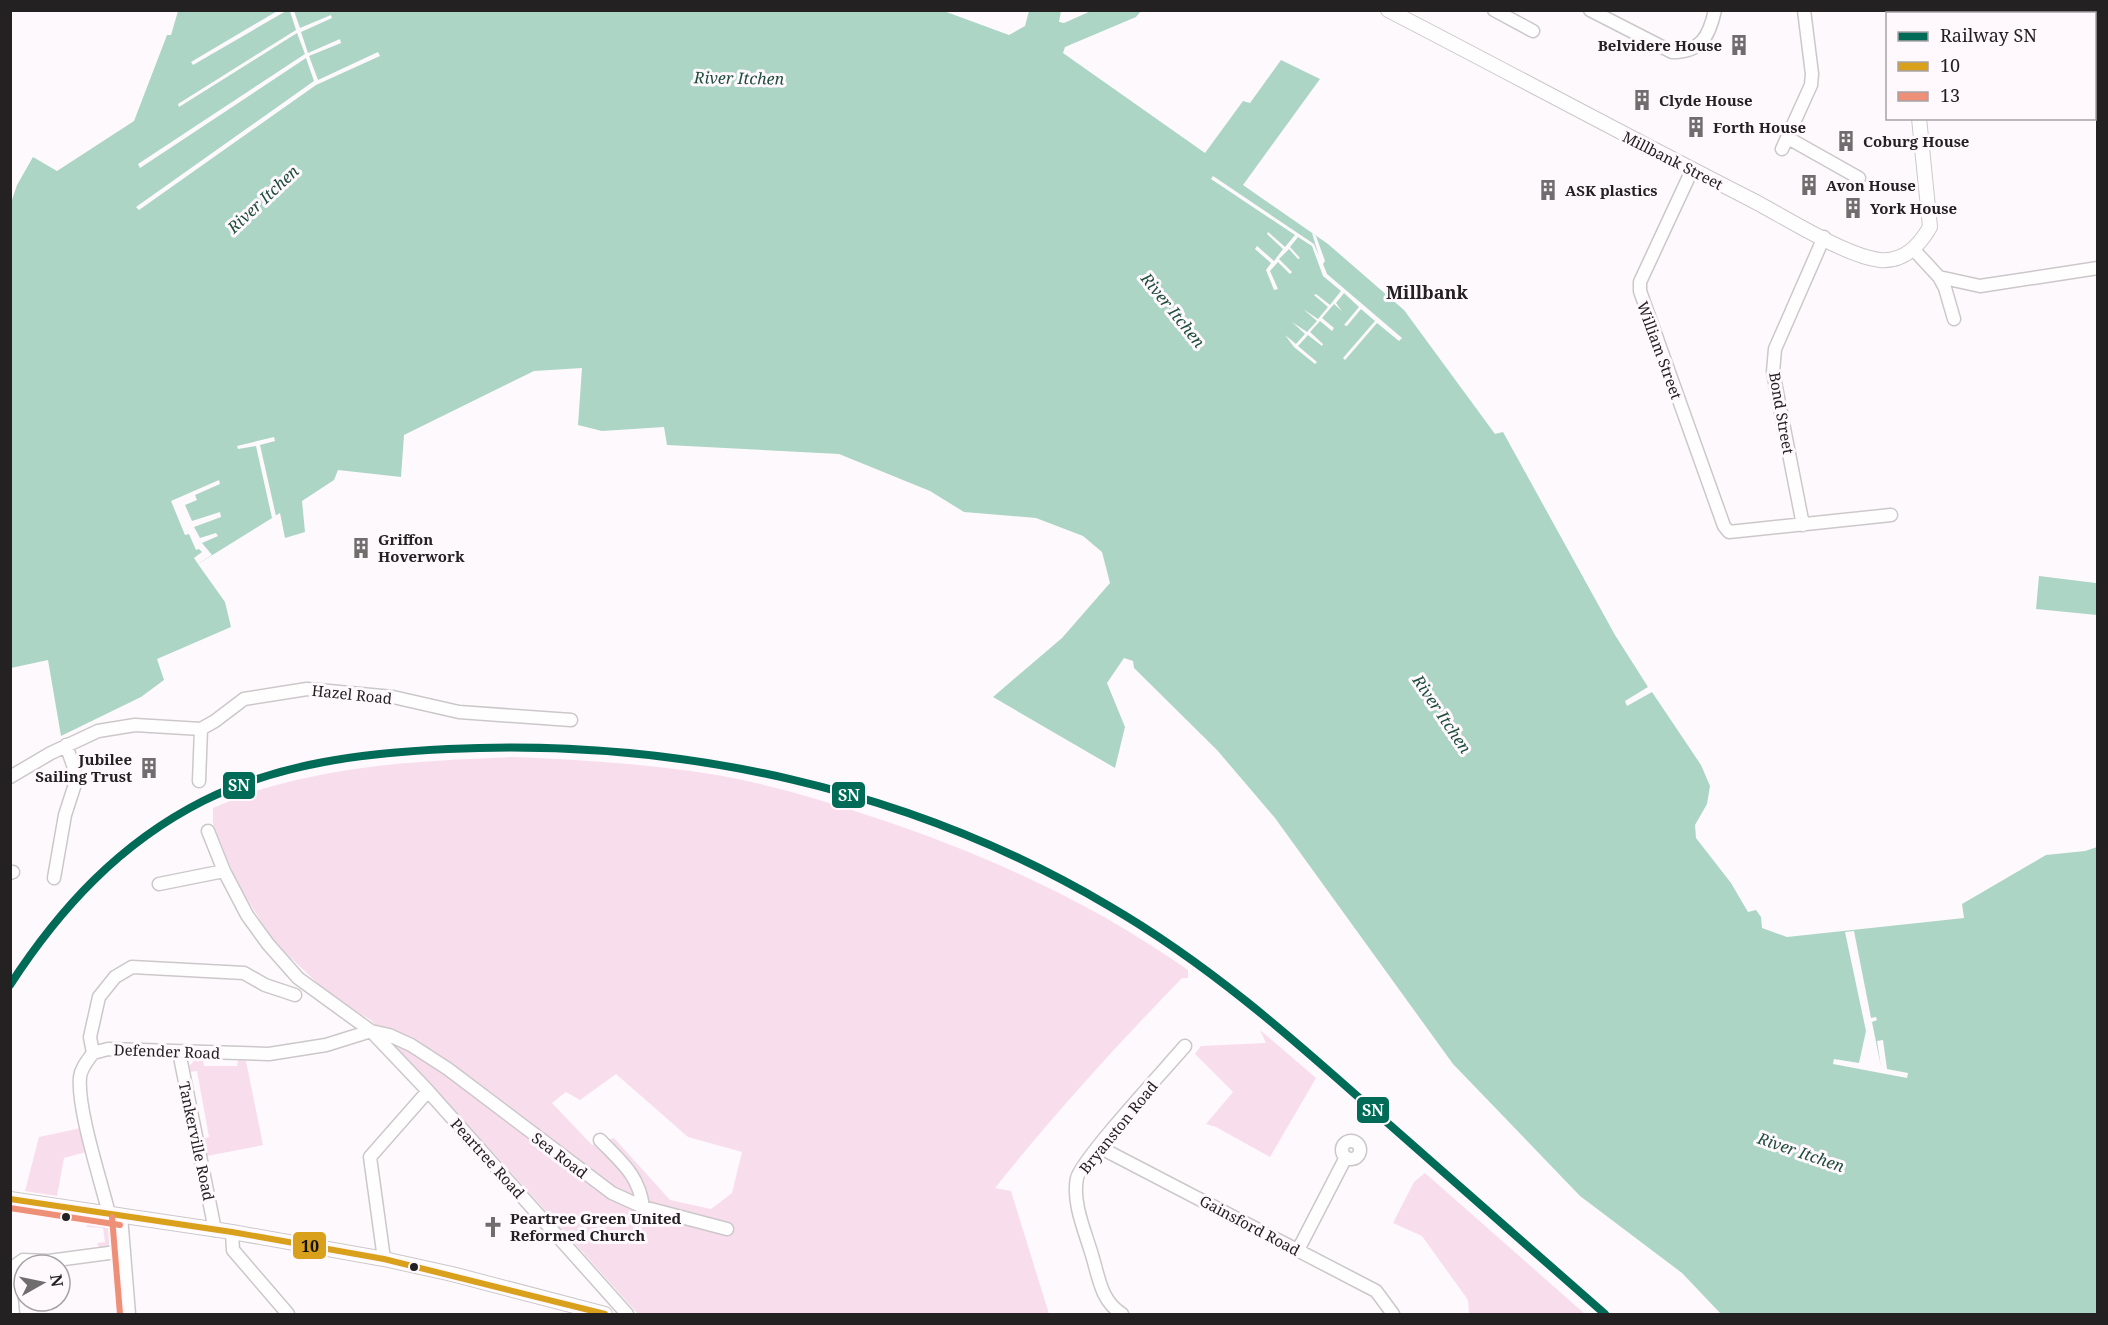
<svg xmlns="http://www.w3.org/2000/svg" width="2108" height="1325" font-family="'Noto Serif',serif">
  <style>
    .green { fill: #f8dded; fill-rule: evenodd }
    .water { fill: #add5c5 }
    .pier { fill: #fef9fc }
    .lines { fill: none; stroke-linecap: round; stroke-linejoin: round }
    .minor-casing { stroke: #ccc8ca; stroke-width: 15 }
    .tertiary-casing { stroke: #ccc8ca; stroke-width: 16 }
    .minor { stroke: #fffeff; stroke-width: 12 }
    .tertiary { stroke: #fffeff; stroke-width: 14 }
    .bus-1-casing { stroke: #fff8fc; stroke-width: 10 }
    .bus-2-casing { stroke: #fff8fc; stroke-width: 10 }
    .bus-1 { stroke: #d9a01b; stroke-width: 6 }
    .bus-2 { stroke: #ee8f77; stroke-width: 6 }
    .rail-1-casing { stroke: #fff8fc; stroke-width: 12 }
    .rail-1 { stroke: #006b56; stroke-width: 8 }
    .bus-dot { fill: #242123; stroke: #fff8fc; stroke-width: 2 }
    .labels { text-anchor: middle; dominant-baseline: central; stroke-width: 6; stroke-linejoin: round; paint-order: stroke }
    .poi-label { font-size: 15px; font-weight: bold; fill: #242123; stroke: #fff8fc; text-anchor: start }
    .street-label { font-size: 15px; fill: #242123; stroke: #fff8fc }
    .water-label { font-size: 16px; font-style: italic; fill: #1c4d3b; stroke: #fff8fc }
    .quarter-label { font-size: 18px; font-weight: bold; fill: #242123; stroke: #fff8fc }
    .line-badge { stroke: #fff8fc; stroke-width: 2 }
    .badge-label { font-size: 16px; text-anchor: middle; font-weight: bold; fill: #fff }
    .pale-badge-label { font-size: 16px; text-anchor: middle; font-weight: bold; fill: #111 }
  </style>
  <rect width="100%" height="100%" fill="#fef9fc"/>
  <path class="green" d="M514 757C582 760 650 764 717 775 773 785 826 801 879 819 989 856 1093 903 1188 970V978H1182C1117 1045 1054 1114 995 1188L1011 1191 1049 1314H638L500 1160 372 1021 328 993 274 942 237 883 213 824V808C233 800 253 791 273 786 352 764 432 760 514 757ZM616 1074 688 1137 742 1152 732 1193 711 1209 670 1200 614 1138 592 1145 552 1103 566 1092 580 1100Z
    M1260 1030 1316 1078 1270 1157 1216 1127 1206 1124 1233 1092 1195 1054 1201 1046 1266 1043Z
    M238 1060 246 1061 263 1145 207 1156 202 1139 209 1137 197 1071 189 1072 188 1067 194 1061H203L204 1066H237Z
    M81 1128 86 1152 64 1158 57 1196 25 1191 39 1137Z
    M1425 1173 1585 1314H1469L1468 1300 1422 1236 1393 1223 1414 1182Z
    M86 1222 109 1228 111 1246 99 1248 97 1243 105 1242 103 1228 87 1227Z"/>
  <path class="water" d="M941 10 1009 35 1025 26 1029 11H1061L1059 22 1064 23 1091 11H1141L1136 17 1065 47 1063 53 1205 153 1243 101 1250 103 1281 60 1320 79 1243 185 1328 244 1404 310 1495 434 1503 432 1615 635 1648 687 1625 701 1627 706 1652 692 1701 765 1710 786 1707 804 1695 825 1696 838 1731 883 1748 912 1756 910 1761 917 1762 928 1787 937 1964 918 1962 904 2046 855 2085 851 2097 847V1314H1721L1682 1273 1580 1196 1453 1064 1275 818 1217 750 1134 668 1133 661 1124 658 1107 683 1125 727 1115 768 993 697 1062 638 1110 583 1102 552 1083 536 1036 518 964 512 930 491 839 454 667 445 664 427 602 431 578 425 582 368 534 371 404 435 401 477 338 470 334 480 302 501 305 532 285 538 280 513 198 564 225 602 231 627 157 659 164 680 141 697 61 736 48 660 11 668 10 206 17 185 33 157 57 171 134 121 167 35H171L178 11Z
    M2039 576 2096 583 2097 577V615L2036 609Z"/>
  <path class="pier" d="M279 10 286 11 193 65 191 62Z
    M290 11H294L300 28 331 15 332 18 301 32 308 53 340 39 341 43 309 56 318 80 378 52 380 56 316 85 139 210 136 207 314 81 306 58 140 168 138 164 305 54 297 33 179 107 178 104 296 30Z
    M1213 176 1314 244 1319 256 1312 233 1316 236 1325 261 1323 264 1327 274 1402 338 1399 341 1377 323 1345 360 1343 358 1375 321 1361 309 1347 326 1344 325 1359 307 1344 293 1336 303 1342 311 1334 304 1322 318 1334 328 1332 331 1320 321 1310 332 1323 344 1322 346 1308 335 1298 346 1317 362 1315 364 1294 347 1285 335 1296 344 1305 334 1292 322 1307 332 1317 321 1303 309 1318 319 1328 307 1314 295 1316 294 1330 305 1341 291 1323 276 1312 246 1298 237 1290 247 1300 258 1298 259 1289 249 1279 259 1292 272 1290 274 1278 262 1270 271 1278 289 1274 290 1266 270 1271 263 1255 249 1257 246 1274 261 1283 249 1267 234 1268 232 1285 247 1295 235 1211 179Z
    M274 437 275 441 260 445 276 516 272 518 256 446 238 449 237 446Z
    M219 480 220 484 195 495 197 500 185 505 192 521 220 512 221 517 194 527 200 538 216 533 218 536 202 543 212 555 198 564 194 558 202 552 199 549 196 550 189 534 185 535 171 501Z
    M1854 931 1871 1018 1876 1017 1877 1020 1872 1022 1881 1067 1877 1041 1883 1040 1887 1069 1908 1073 1907 1078 1833 1064 1834 1059 1859 1063 1866 1031 1845 932Z"/>
  <g class="lines">
    <defs>
      <path id="minor" d="M1494 10 1533 31
        M1590 10 1672 52C1701 52 1709 37 1715 10
        M1788 138 1859 178
        M1782 149 1811 85 1812 74 1804 10
        M1692 170 1640 282V291L1724 526 1729 532 1891 515
        M1914 250 1939 277 1980 286 2098 268
        M1939 277 1945 288 1954 319
        M1803 525 1773 372 1775 349 1824 237
        M10 777 51 753 98 731 135 725 201 729 215 721 244 699 307 689 393 697 459 712 571 720
        M199 781 201 729
        M208 831 224 871 247 915 268 944 298 978 371 1031 389 1035 411 1045 448 1069 612 1193 643 1207 727 1229
        M10 873 13 872
        M54 878 65 815 75 784 74 768 66 745
        M159 884 224 871
        M371 1031 428 1091 627 1314
        M179 1052 215 1230
        M93 1053 90 1037 99 997 115 977 132 967 244 973 265 985 295 995
        M600 1140C621 1162 639 1175 643 1207
        M1342 1150a9 9 0 1 1 18 0a9 9 0 1 1-18 0Z
        M1099 1147 1376 1291 1393 1314
        M109 1214C101 1181 77 1109 80 1077 81 1068 88 1060 93 1053L108 1049 269 1054 326 1045 371 1031
        M121 1216 129 1314
        M232 1232 233 1250 288 1314
        M1298 1250 1346 1157
        M384 1259 370 1157 428 1091
        M10 1279 16 1265 23 1260 49 1261 124 1251
        M10 1282 13 1314
        M1122 1314C1101 1301 1099 1278 1092 1255 1085 1231 1072 1203 1077 1178 1081 1160 1167 1067 1185 1046"/>
      <path id="tertiary" d="M1388 10C1510 73 1630 138 1752 200 1785 217 1845 256 1880 260 1904 262 1919 246 1930 227L1919 118
        M1910 10V14
        M10 1199 232 1232 384 1259 452 1274 605 1314"/>
    </defs>
    <use href="#minor" class="minor-casing"/>
    <use href="#tertiary" class="tertiary-casing"/>
    <use href="#minor" class="minor"/>
    <use href="#tertiary" class="tertiary"/>
    <defs>
      <path id="bus-1" d="M10 1199 232 1232 384 1259 605 1314"/>
      <path id="bus-2" d="M10 1208 120 1225
        M112 1217 120 1314"/>
    </defs>
    <use href="#bus-1" class="bus-1-casing"/>
    <use href="#bus-2" class="bus-2-casing"/>
    <use href="#bus-1" class="bus-1"/>
    <use href="#bus-2" class="bus-2"/>
    <defs>
      <path id="rail-1" d="M10 985C60 908 120 843 203 801 279 763 364 753 448 749 678 738 910 788 1109 906 1207 963 1290 1036 1374 1111 1451 1178 1528 1246 1605 1314"/>
    </defs>
    <use href="#rail-1" class="rail-1-casing"/>
    <use href="#rail-1" class="rail-1"/>
  </g>
  <defs>
    <symbol id="building-bare" viewBox="-9 -9 18 18"><path d="M-4-6H4V6H1V3H-1V6H-4ZM-2.5-4.3h1.7v1.8h-1.7ZM.8-4.3h1.7v1.8H.8ZM-2.5-1h1.7V.8h-1.7ZM.8-1h1.7V.8H.8Z" fill="#706d6f" stroke="#fff8fc" stroke-width="2.5" paint-order="stroke"/></symbol>
    <symbol id="church-bare" viewBox="-9 -9 18 18"><path d="M-1.2-6h2.4v3.5h3.3v2.4h-3.3V6h-2.4V-.1h-3.3v-2.4h3.3Z" fill="#706d6f" stroke="#fff8fc" stroke-width="2.5" paint-order="stroke"/></symbol>
  </defs>
  <g fill-rule="evenodd">
    <use href="#building-bare" x="1724" y="30" width="30" height="30"/>
    <use href="#building-bare" x="1627" y="85" width="30" height="30"/>
    <use href="#building-bare" x="1681" y="112" width="30" height="30"/>
    <use href="#building-bare" x="1831" y="126" width="30" height="30"/>
    <use href="#building-bare" x="1794" y="170" width="30" height="30"/>
    <use href="#building-bare" x="1533" y="175" width="30" height="30"/>
    <use href="#building-bare" x="1838" y="193" width="30" height="30"/>
    <use href="#building-bare" x="346" y="533" width="30" height="30"/>
    <use href="#building-bare" x="134" y="753" width="30" height="30"/>
    <use href="#church-bare" x="478" y="1212" width="30" height="30"/>
  </g>
  <g class="bus-dot">
    <circle cx="66" cy="1217" r="5"/>
    <circle cx="414" cy="1267" r="5"/>
  </g>
  <g class="labels">
    <g class="poi-label">
      <text x="1722" y="45" text-anchor="end">Belvidere House</text>
      <text x="1659" y="100">Clyde House</text>
      <text x="1713" y="127">Forth House</text>
      <text x="1863" y="141">Coburg House</text>
      <text x="1826" y="185">Avon House</text>
      <text x="1565" y="190">ASK plastics</text>
      <text x="1870" y="208">York House</text>
      <text x="378" y="539">Griffon<tspan x="378" dy="17">Hoverwork</tspan></text>
      <text x="132" y="759" text-anchor="end">Jubilee<tspan x="132" dy="17">Sailing Trust</tspan></text>
      <text x="510" y="1218">Peartree Green United<tspan x="510" dy="17">Reformed Church</tspan></text>
    </g>
    <g class="street-label">
      <text transform="translate(1673 160) rotate(27)">Millbank Street</text>
      <text transform="translate(1660 350) rotate(70)">William Street</text>
      <text transform="translate(1782 413) rotate(80)">Bond Street</text>
      <text transform="translate(352 694) rotate(6)">Hazel Road</text>
      <text transform="translate(167 1051) rotate(2)">Defender Road</text>
      <text transform="translate(1118 1127) rotate(-51)">Bryanston Road</text>
      <text transform="translate(197 1141) rotate(78)">Tankerville Road</text>
      <text transform="translate(560 1155) rotate(37)">Sea Road</text>
      <text transform="translate(488 1158) rotate(48)">Peartree Road</text>
      <text transform="translate(1250 1225) rotate(28)">Gainsford Road</text>
    </g>
    <g class="water-label">
      <text transform="translate(739 78) rotate(1)">River Itchen</text>
      <text transform="translate(263 199) rotate(-43)">River Itchen</text>
      <text transform="translate(1173 310) rotate(51)">River Itchen</text>
      <text transform="translate(1442 714) rotate(56)">River Itchen</text>
      <text transform="translate(1801 1152) rotate(19)">River Itchen</text>
    </g>
    <g class="quarter-label">
      <text x="1427" y="292">Millbank</text>
    </g>
  </g>
  <g class="line-badge">
    <rect x="222" y="771" width="34" height="29" rx="6" fill="#006b56"/>
    <rect x="831" y="781" width="35" height="28" rx="6" fill="#006b56"/>
    <rect x="1356" y="1096" width="34" height="28" rx="6" fill="#006b56"/>
    <rect x="292" y="1231" width="35" height="29" rx="6" fill="#d9a01b"/>
  </g>
  <g class="badge-label">
    <text x="239" y="791">SN</text>
    <text x="849" y="801">SN</text>
    <text x="1373" y="1116">SN</text>
  </g>
  <g class="pale-badge-label">
    <text x="310" y="1252">10</text>
  </g>
  <rect width="2108" height="1325" fill="none" stroke="#242123" stroke-width="24"/>
  <rect x="1886" y="12" width="210" height="108" fill="#fff8fc" stroke="#a7a2a5" stroke-width="1.5"/>
  <rect x="1898" y="32" width="30" height="9" fill="#006b56" stroke="#a7a2a5" stroke-width="1.5"/>
  <text x="1940" y="42" font-size="18" fill="#242123">Railway SN</text>
  <rect x="1898" y="62" width="30" height="9" fill="#d9a01b" stroke="#a7a2a5" stroke-width="1.5"/>
  <text x="1940" y="72" font-size="18" fill="#242123">10</text>
  <rect x="1898" y="92" width="30" height="9" fill="#ee8f77" stroke="#a7a2a5" stroke-width="1.5"/>
  <text x="1940" y="102" font-size="18" fill="#242123">13</text>
  <g transform="translate(42 1283) rotate(81)"><circle r="28" fill="#fff8fc" stroke="#a7a2a5" stroke-width="1.5"/>
  <path d="M0-4.5L10 22L0 15L-10 22Z" fill="#706d6f"/>
  <text y="-9" font-size="16" font-weight="bold" text-anchor="middle" fill="#242123">N</text>
  </g>
</svg>
